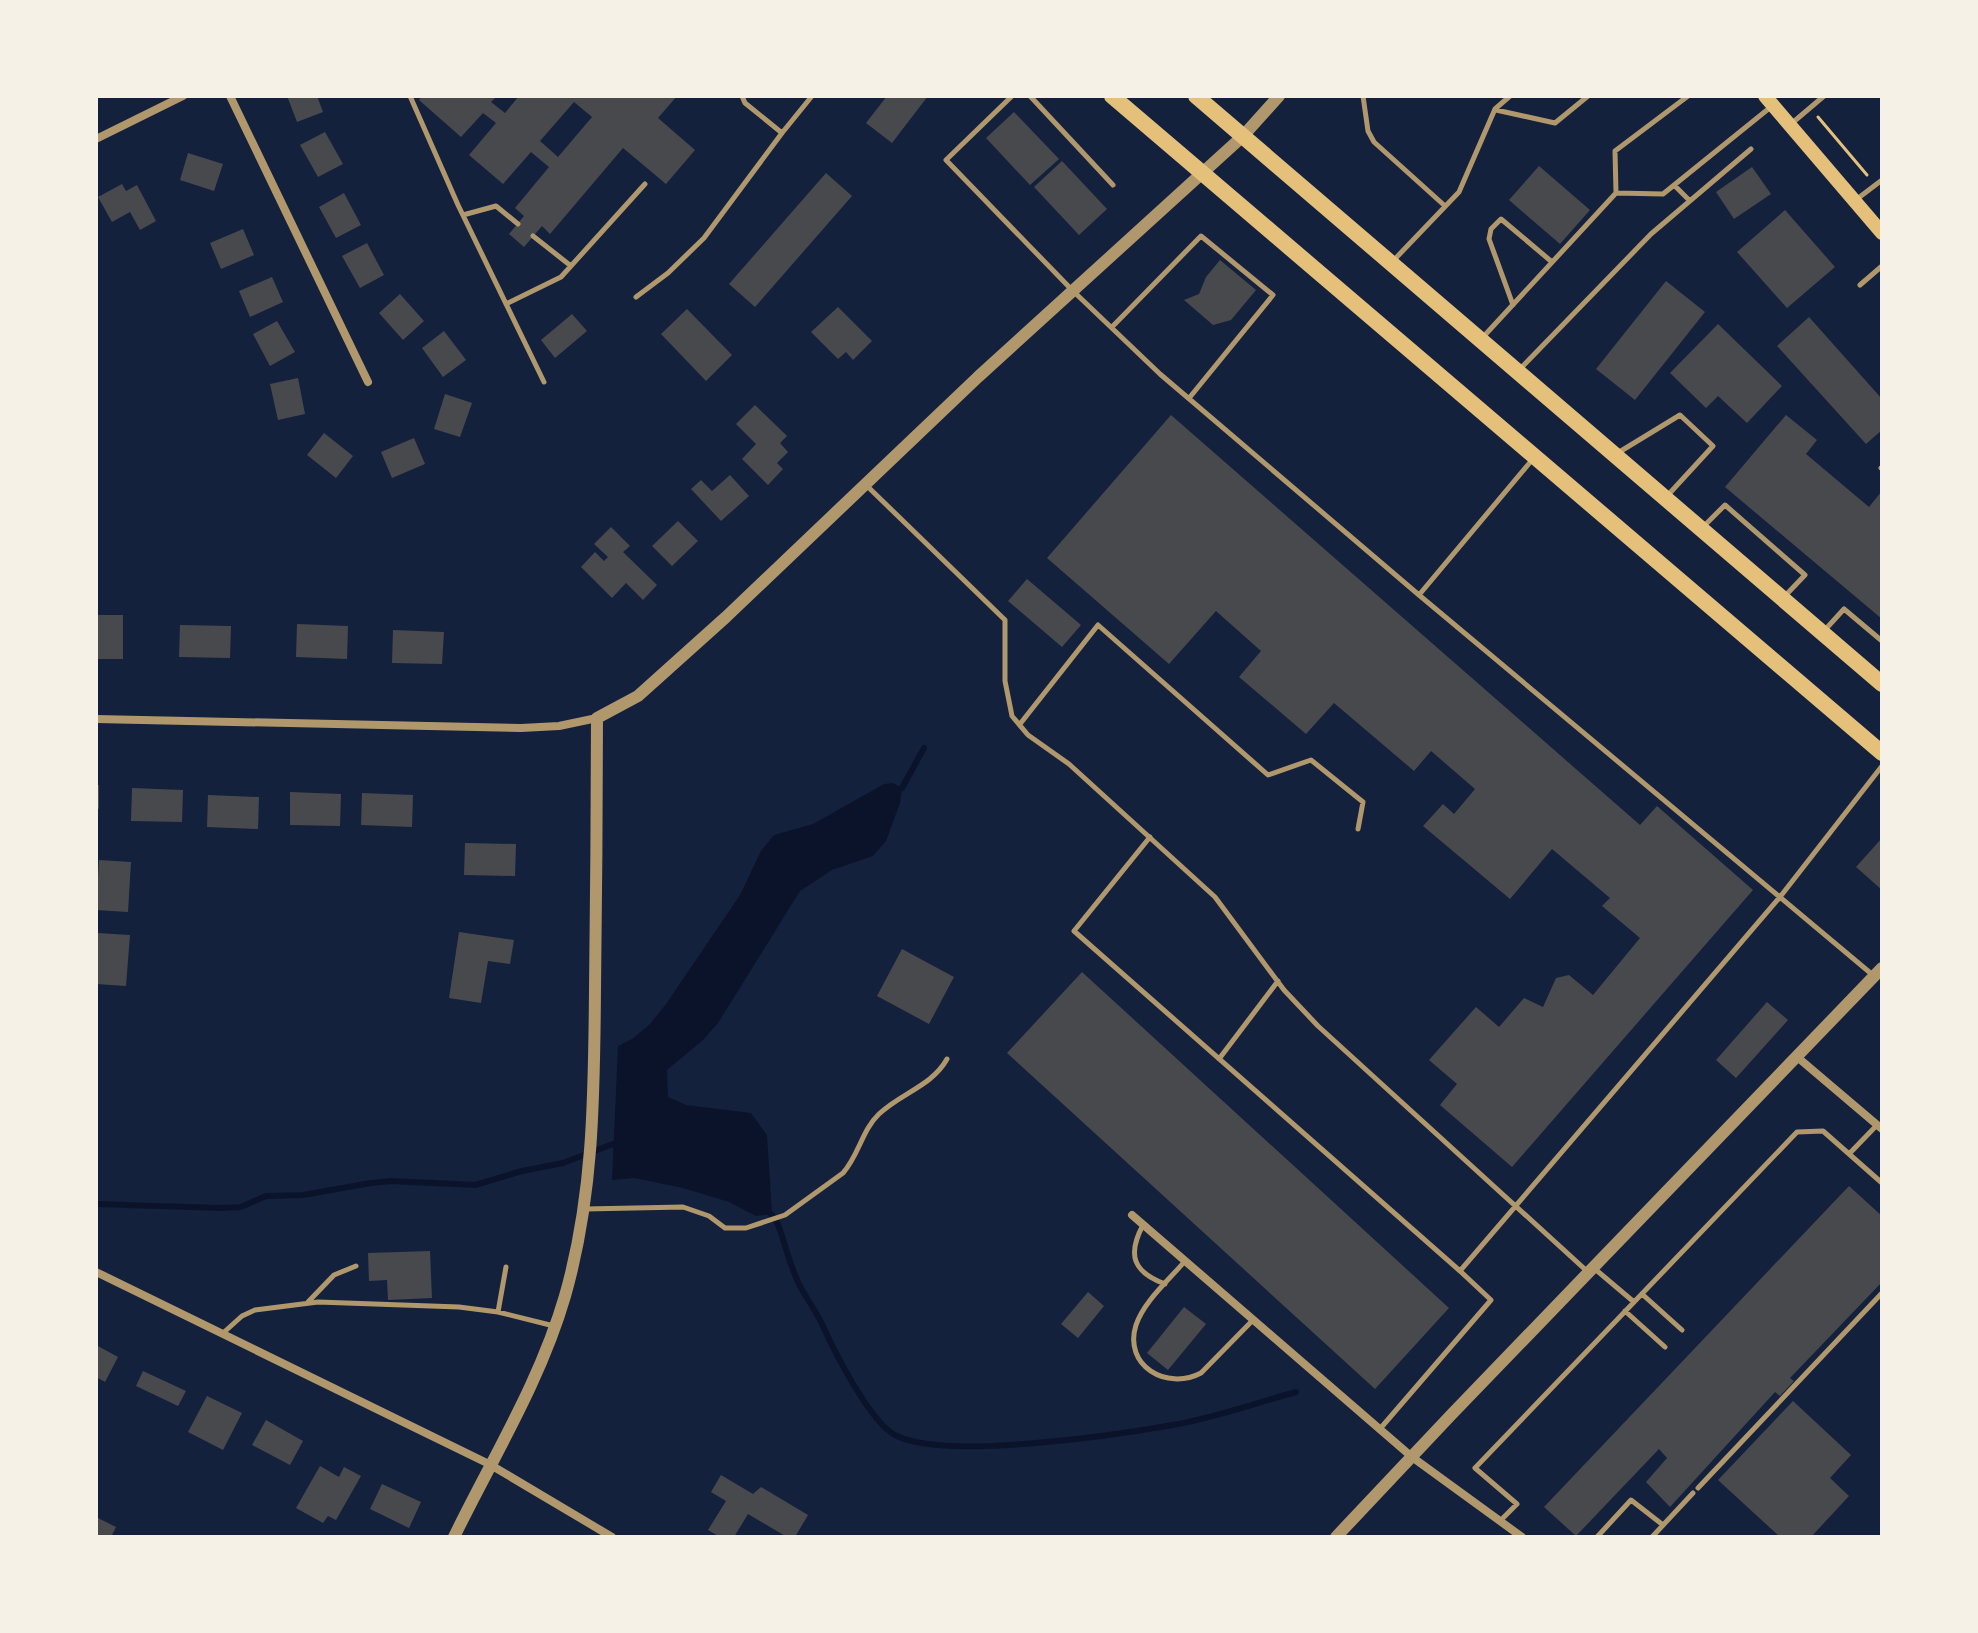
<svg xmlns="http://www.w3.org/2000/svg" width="1978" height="1633" font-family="'Roboto Condensed',sans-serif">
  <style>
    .water { fill: #0b132b }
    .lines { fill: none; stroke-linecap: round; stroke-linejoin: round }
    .stream { stroke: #0b132b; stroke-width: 6 }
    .building { fill: #48494c; fill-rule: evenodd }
    .path { stroke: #e5c07b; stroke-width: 3 }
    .service { stroke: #b1986c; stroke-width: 5 }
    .minor { stroke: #b1986c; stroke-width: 8 }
    .tertiary { stroke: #b1986c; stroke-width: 12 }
    .secondary { stroke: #e5c07b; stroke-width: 14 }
    .primary { stroke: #e5c07b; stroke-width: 16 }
  </style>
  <rect width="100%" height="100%" fill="#14213d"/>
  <path class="water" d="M893 783 902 788 900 803 886 841 873 856 832 870 800 891 718 1023 703 1040 667 1070 668 1097 686 1105 751 1113 767 1135 772 1214 756 1216 729 1202 683 1188 634 1178 612 1180 618 1046 632 1039 650 1024 666 1004 740 895 761 851 774 835 813 824 884 784Z"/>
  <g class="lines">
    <path class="stream" d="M902 788 924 748
      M96 1204 221 1208 241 1207 266 1196 303 1195 371 1183 391 1181 475 1185 522 1171 563 1163 613 1144 616 1147
      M767 1211C776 1216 779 1227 782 1236 787 1252 791 1267 798 1282 805 1297 815 1309 822 1324 834 1351 870 1422 895 1435 943 1461 1116 1435 1173 1425 1214 1418 1256 1403 1296 1392"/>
  </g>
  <path class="building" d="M287 96H317L323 112 297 122Z
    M422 96H497L491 102 505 113 519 96H677L658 118 695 150 666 184 623 148 550 234 542 226 524 247 509 234 524 216 515 208 549 167 531 152 503 184 469 155 496 123 483 113 461 137 419 100ZM574 102 592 117 558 157 540 141Z
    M887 96H928L892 143 866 123Z
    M1014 112 1059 159 1030 185 986 138Z
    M325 132 343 164 318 177 300 145Z
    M188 153 223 164 214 191 180 180Z
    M1062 161 1107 209 1079 235 1034 187Z
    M1539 166 1590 210 1560 244 1509 200Z
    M1752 167 1771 194 1734 219 1716 192Z
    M826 173 852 196 755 307 729 284Z
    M122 184 126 191 137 185 156 221 140 230 130 212 112 222 98 197Z
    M344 193 361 225 336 238 319 207Z
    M1785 210 1835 267 1787 308 1737 252Z
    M243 229 254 255 221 269 210 243Z
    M367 243 384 275 360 288 342 256Z
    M1220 260 1256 290 1231 320 1213 325 1184 300 1199 294 1206 277Z
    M272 277 283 302 250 317 239 291Z
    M1666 281 1705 312 1635 400 1596 369Z
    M400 294 424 321 403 340 379 313Z
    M838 307 872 341 853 360 846 352 838 359 811 332Z
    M687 309 732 355 706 381 661 334Z
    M572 314 587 331 555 358 541 340Z
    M1809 317 1882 399V430L1866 444 1777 346Z
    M277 321 295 352 270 366 253 334Z
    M1718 324 1782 386 1747 423 1718 396 1706 408 1670 373Z
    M444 331 466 360 443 377 422 348Z
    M298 378 305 414 278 420 270 384Z
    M445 394 472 403 460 437 434 429Z
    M755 405 787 436 780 443 788 452 777 463 783 469 768 485 742 459 756 444 736 424Z
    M1171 415 1640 825 1657 806 1753 890 1512 1167 1440 1105 1457 1084 1429 1060 1476 1007 1499 1027 1524 998 1543 1007 1556 978 1569 975 1593 995 1640 938 1602 906 1610 898 1552 849 1510 899 1423 826 1443 804 1454 814 1475 789 1431 751 1414 771 1334 703 1306 734 1239 677 1261 651 1216 611 1169 664 1047 558Z
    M1786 415 1817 440 1806 454 1869 507 1882 491V619L1725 487Z
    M324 433 353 456 336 478 307 455Z
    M414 438 425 464 392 478 381 452Z
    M730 475 749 496 721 521 691 489 701 480 712 491Z
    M678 521 698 541 672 566 652 546Z
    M611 527 630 546 623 552 657 585 643 600 626 583 612 598 581 567 595 552 604 561 608 557 594 544Z
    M1027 579 1081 625 1062 647 1008 601Z
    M96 615H123V659H96Z
    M297 624 348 626 347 659 296 657Z
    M180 625 231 626 230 658 179 657Z
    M393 630 444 632 442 664 392 663Z
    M96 785H99V809L96 808Z
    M132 788 183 790 182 822 131 821Z
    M290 792 341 794 340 826 290 825Z
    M362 793 413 795 412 827 361 825Z
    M208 795 259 797 258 829 207 827Z
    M1882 838V890L1856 867Z
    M465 843 516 844 515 876 464 875Z
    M99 860 131 862 128 912 96 910Z
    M459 932 514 940 510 964 488 961 481 1003 449 998Z
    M97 933 130 935 126 986 96 984Z
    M902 949 954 977 929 1024 877 996Z
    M1082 972 1449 1308 1375 1389 1007 1053Z
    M1767 1002 1788 1020 1736 1078 1716 1060Z
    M1849 1186 1882 1216V1282L1790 1378 1794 1381 1780 1396 1775 1392 1670 1507 1646 1482 1667 1458 1659 1449 1576 1536 1544 1507Z
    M430 1251 432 1298 388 1300 387 1280 369 1281 368 1253Z
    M1088 1292 1104 1306 1078 1338 1061 1324Z
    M1184 1307 1206 1324 1168 1370 1147 1353Z
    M96 1345 118 1357 105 1382 96 1377Z
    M143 1371 186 1391 178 1406 136 1386Z
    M207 1396 242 1413 223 1450 188 1432Z
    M1793 1401 1851 1455 1830 1478 1849 1496 1811 1537H1780L1718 1480Z
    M266 1420 303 1441 290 1465 252 1445Z
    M320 1466 339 1477 344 1467 361 1476 336 1520 328 1516 323 1523 296 1508Z
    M721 1475 753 1494 761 1487 808 1515 795 1537H787L748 1514 734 1537H720L708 1530 726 1501 711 1492Z
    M382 1484 421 1502 409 1528 370 1509Z
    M96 1517 116 1527 111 1537H96Z"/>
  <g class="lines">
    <path class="path" d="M1818 117 1867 175"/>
    <path class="service" d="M410 96 458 205 544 382
      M742 96 745 103 782 133 812 96
      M1012 96 946 160 1072 290 1160 374 1419 595
      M1030 96 1113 185
      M1363 96 1368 131 1374 142 1445 206
      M1496 110 1555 123 1588 96
      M1791 124 1824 96
      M1674 185 1690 201
      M1616 193 1615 151 1688 96
      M1857 199 1882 180
      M463 215 496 206 518 224
      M533 236 571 266
      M1392 262 1459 192 1495 109 1510 96
      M1860 285 1882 266
      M636 297 668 273 704 238 782 133
      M506 304 561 277 645 184
      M1513 305 1489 239 1491 229 1501 219 1552 262
      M1112 327 1201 236 1273 295 1190 397
      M1484 336 1616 193 1663 194 1772 106
      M1521 368 1651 234 1751 149
      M1616 454 1680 415 1713 446 1668 495
      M1532 460 1419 595 1874 976
      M1881 468 1882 467
      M866 485 1005 620V681L1012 716 1028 735 1069 764 1215 897 1284 990 1318 1026 1588 1272
      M1702 528 1725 505 1805 575 1783 598
      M1823 632 1844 609 1882 641
      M1020 724 1098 625 1268 775 1311 760 1363 802 1358 829
      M1150 837 1074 931 1460 1271
      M1219 1059 1278 981
      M1849 1154 1877 1125
      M585 1209 683 1207 709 1216 725 1228H746L785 1215 843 1173C859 1155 862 1130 879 1114 901 1093 932 1086 947 1059
      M1143 1225C1127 1255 1133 1272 1165 1284
      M1185 1261C1169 1280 1144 1301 1136 1325 1123 1366 1167 1391 1201 1373L1253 1320
      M1595 1269 1634 1302
      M1642 1294 1682 1330
      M308 1302 334 1275 356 1266
      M1625 1311 1665 1347
      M498 1312 506 1267
      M222 1334 242 1316 255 1310 318 1302 459 1307 498 1312 554 1326
      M1379 1430 1491 1300 1460 1271 1780 897 1882 766
      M1698 1488 1882 1293
      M1501 1520 1517 1504 1475 1468 1797 1132 1823 1131 1882 1183
      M1597 1537 1631 1500 1663 1525
      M1652 1537 1693 1493"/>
    <path class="minor" d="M230 96 368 382
      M96 139 183 96
      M96 719 521 728 559 726 597 718
      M1796 1056 1882 1129
      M1132 1215 1412 1457 1522 1537
      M96 1272 489 1464 612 1537"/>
    <path class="tertiary" d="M454 1537C493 1457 540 1382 565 1296 594 1195 594 1094 595 990 596 899 597 809 597 718L638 696 726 617 978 377 1243 136 1279 96
      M1336 1537 1451 1415 1882 968"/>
    <path class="secondary" d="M1765 96 1882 233"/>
    <path class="primary" d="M1112 96 1882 753
      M1196 96 1882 684"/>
  </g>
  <rect width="1978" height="1633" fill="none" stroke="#f6f1e7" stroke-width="196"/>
</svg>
